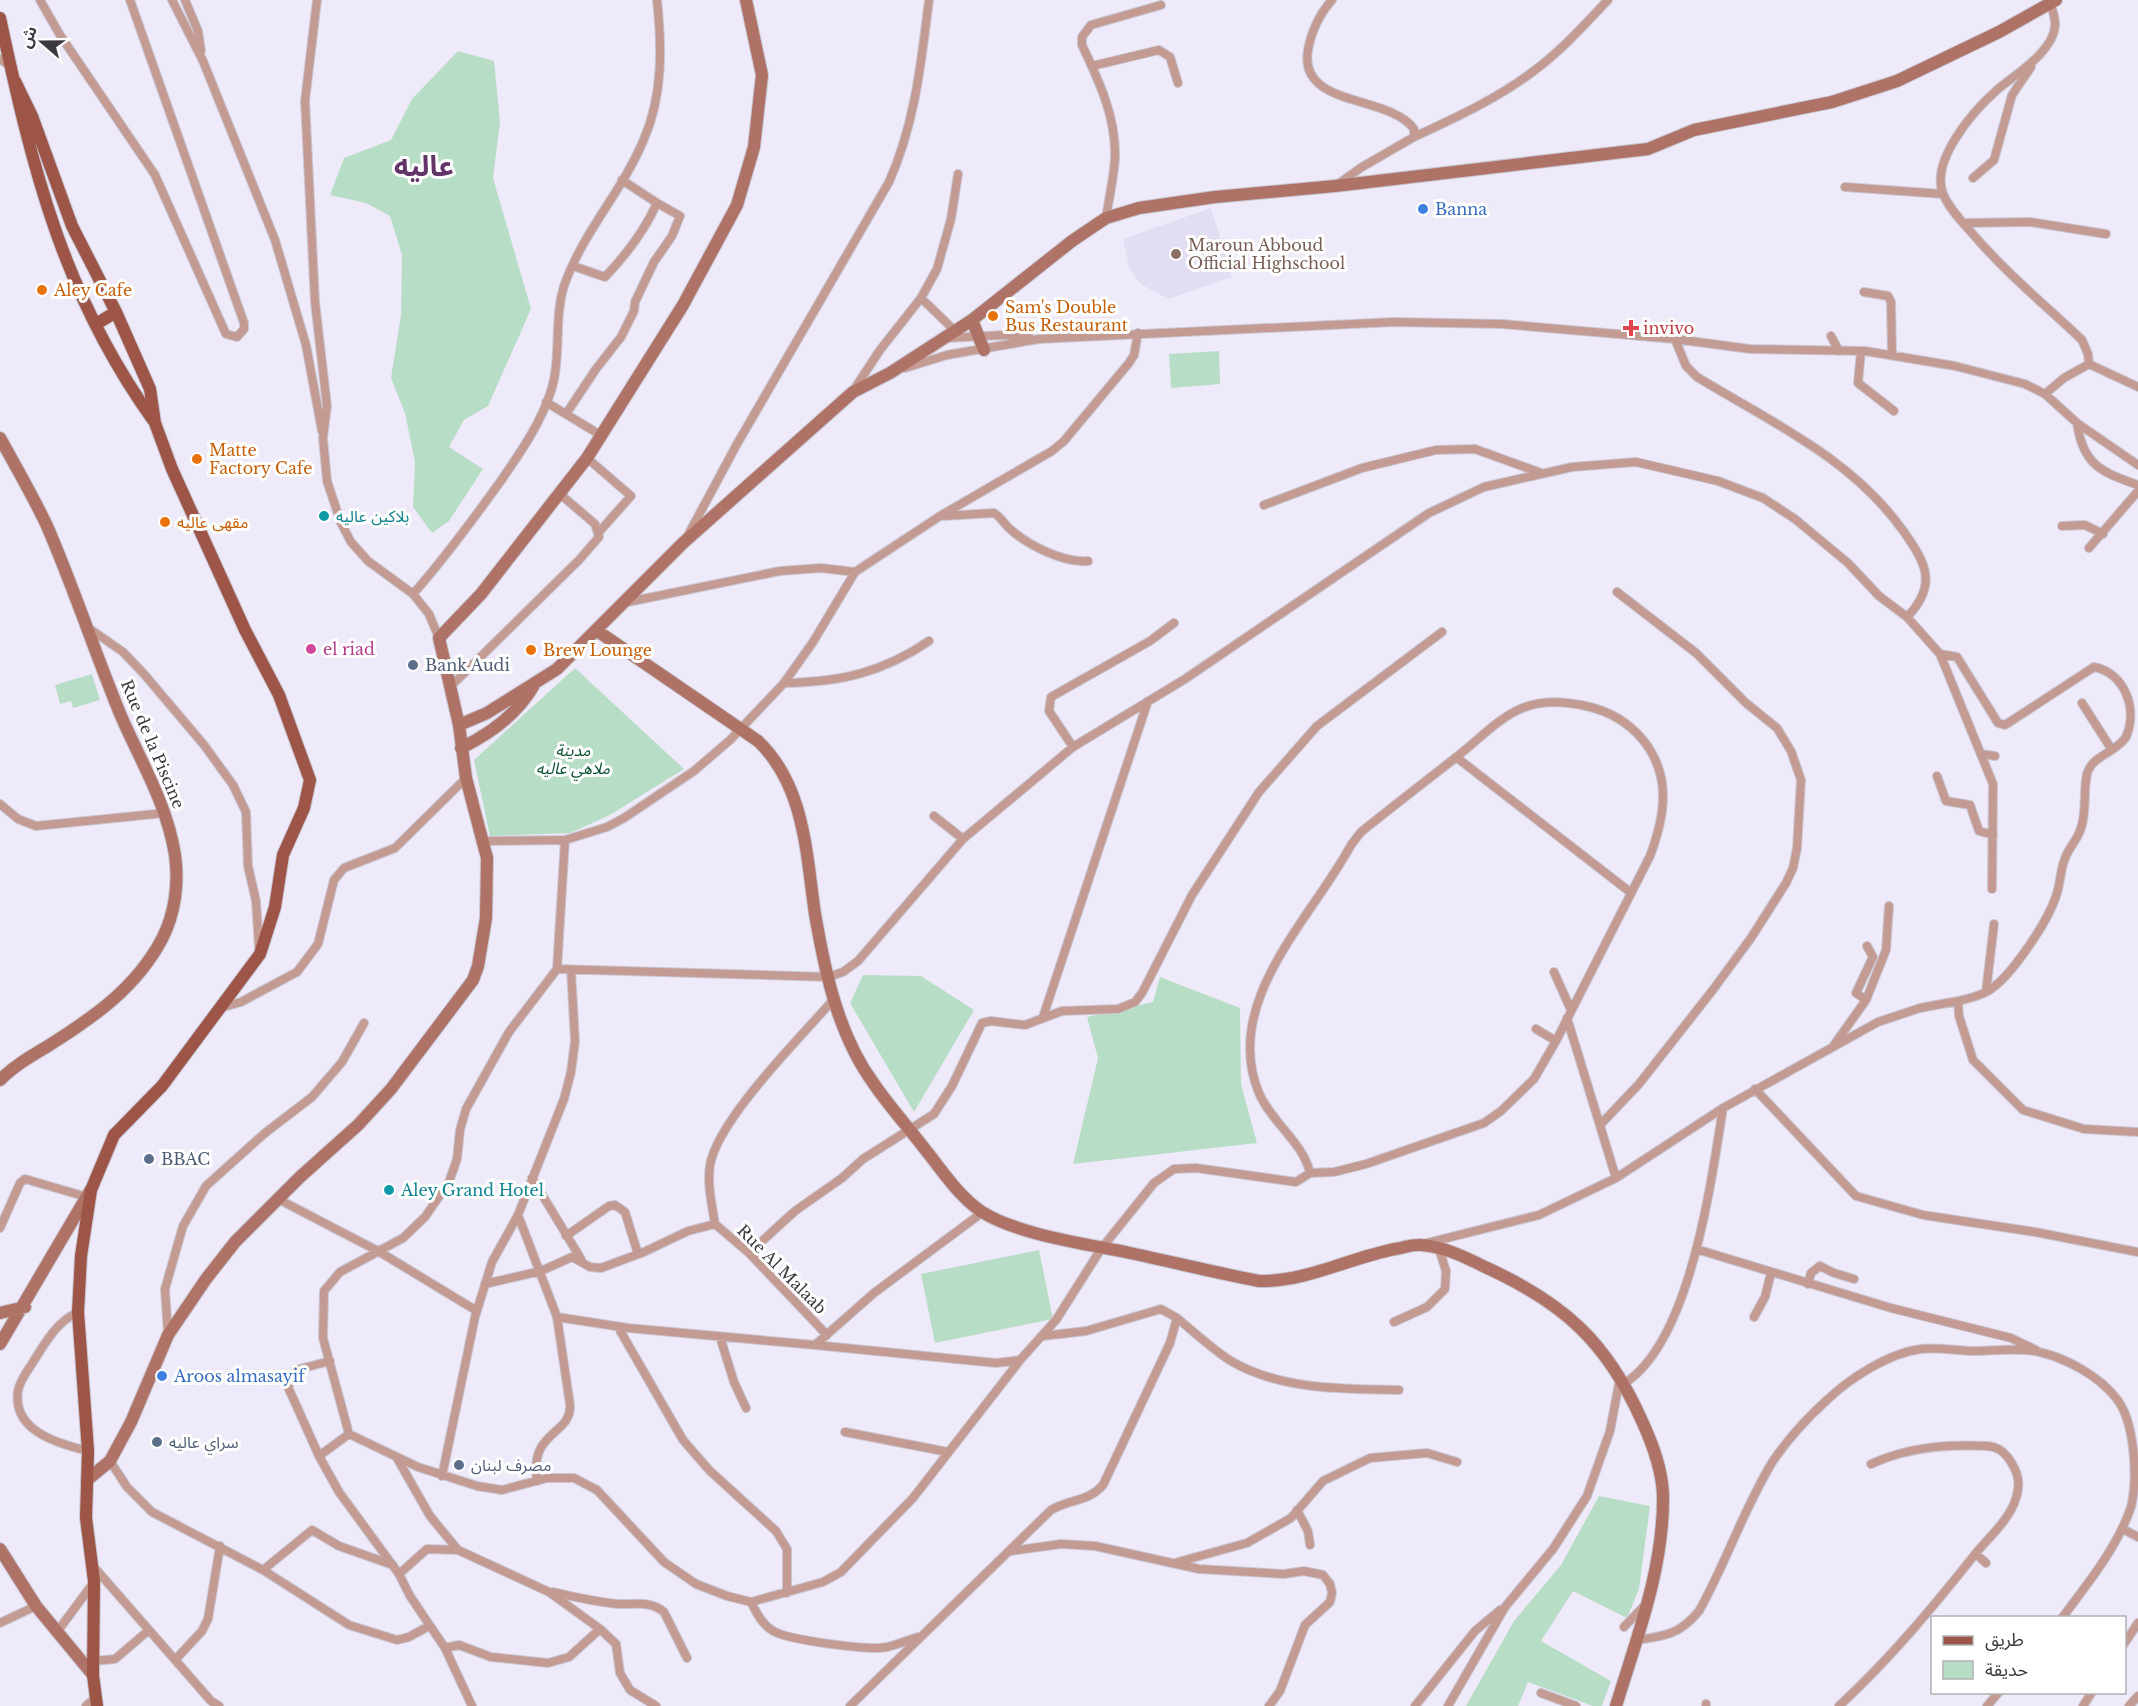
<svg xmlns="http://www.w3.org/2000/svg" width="2138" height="1706" font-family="'Libre Baskerville','Noto Sans Arabic',serif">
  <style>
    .built { fill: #e3ddf4 }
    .green { fill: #b8ddc6 }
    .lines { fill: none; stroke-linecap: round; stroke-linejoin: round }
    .street-casing { stroke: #cac7d4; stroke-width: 10 }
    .secondary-casing { stroke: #cac7d4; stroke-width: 14 }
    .primary-casing { stroke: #cac7d4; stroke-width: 14 }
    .street { stroke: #c49b92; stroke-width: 8 }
    .secondary { stroke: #ae7366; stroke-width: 12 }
    .primary { stroke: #9c5546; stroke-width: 12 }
    .shop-dot { fill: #3f7fe0; stroke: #fff; stroke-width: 2 }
    .education-dot { fill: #8d6e63; stroke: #fff; stroke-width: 2 }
    .food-dot { fill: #e8710a; stroke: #fff; stroke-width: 2 }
    .health-dot { fill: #e0444e; stroke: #fff; stroke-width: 2 }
    .culture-dot { fill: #0f9aa8; stroke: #fff; stroke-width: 2 }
    .hotel-dot { fill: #d1479c; stroke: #fff; stroke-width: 2 }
    .service-dot { fill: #5c6f8a; stroke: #fff; stroke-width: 2 }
    .labels { text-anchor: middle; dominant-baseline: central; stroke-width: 6; stroke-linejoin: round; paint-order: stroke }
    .shop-label { font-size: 16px; fill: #366cbe; stroke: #fff; text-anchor: start }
    .education-label { font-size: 16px; fill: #785e54; stroke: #fff; text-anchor: start }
    .food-label { font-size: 16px; fill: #c56008; stroke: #fff; text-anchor: start }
    .health-label { font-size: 16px; fill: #be3a42; stroke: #fff; text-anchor: start }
    .culture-label { font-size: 16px; fill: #0d838f; stroke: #fff; text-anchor: start }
    .hotel-label { font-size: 16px; fill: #b23c85; stroke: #fff; text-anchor: start }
    .service-label { font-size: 16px; fill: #4e5e75; stroke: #fff; text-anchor: start }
    .street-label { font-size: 16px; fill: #3c3a40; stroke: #fff }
    .park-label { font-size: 16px; font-style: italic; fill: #0a5030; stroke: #fff }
    .town-label { font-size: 28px; font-weight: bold; fill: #623467; stroke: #fff }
  </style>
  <rect width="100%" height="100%" fill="#eeeaf9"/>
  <path class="built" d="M1211 208 1232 277 1169 299 1142 285 1130 270 1123 239Z"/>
  <path class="green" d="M458 51 494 61 500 122 493 178 531 309 488 406 464 420 449 447 483 469 449 521 432 533 413 507 415 462 405 413 391 378 401 315 402 255 390 216 366 203 330 195 344 158 391 140 412 99Z
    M1219 351 1220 384 1171 388 1169 354Z
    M575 668 684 769 610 815 570 833 490 836 474 760Z
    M92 674 100 700 73 708 71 701 60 704 55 685Z
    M863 975 921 976 974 1010 914 1112 850 1003Z
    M1160 977 1240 1008 1241 1084 1257 1143 1073 1164 1098 1058 1087 1017 1153 1002Z
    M1039 1250 1053 1319 935 1343 921 1274Z
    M1599 1496 1650 1506 1639 1589 1627 1618 1573 1591 1541 1641 1611 1681 1602 1706H1593L1528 1682 1518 1706H1466L1514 1621 1561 1565Z"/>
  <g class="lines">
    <defs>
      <path id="street" d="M40 0 60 35 155 175 226 334 237 337 244 329V323L130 0
        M172 0 203 61 275 240 306 345 322 431
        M185 0 198 31 201 51
        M317 0 305 101 315 302 327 406 323 438 327 481 341 523 351 542 368 561 413 594 429 614 439 638
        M1332 0C1320 13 1311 32 1308 50 1298 108 1389 94 1414 129V137L1362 167 1338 184
        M2051 4C2052 10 2056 19 2055 26 2053 52 2016 74 1998 89 1974 110 1928 162 1944 196 1950 209 1961 221 1971 232 2005 272 2044 304 2082 340L2088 354 2089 364
        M0 59 10 66
        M1092 66 1159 50 1170 57 1178 83
        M1414 137C1455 118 1499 98 1535 70 1562 50 1585 24 1608 0
        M1973 178 1994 160 2012 95 2031 67
        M1845 187 1943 194
        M1106 218C1109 198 1114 177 1115 157 1116 117 1099 81 1082 45V37L1091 25 1161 5
        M1963 223 2030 222 2106 234
        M573 266 605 277C627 254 644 232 657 203L622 180
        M1864 292 1888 296 1891 302 1892 355
        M921 298 954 330
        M1831 336 1839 351
        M947 338 1004 335 1030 338
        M1861 351 1858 383 1894 411
        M2089 364 2138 387
        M905 368 947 355 1039 339 1394 322 1502 324 1675 339 1750 349 1865 351 1955 366 2025 384 2045 394 2077 423 2138 465
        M853 391 880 350 921 298 937 269 951 219 958 174
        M2045 394 2064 378 2089 364
        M546 402 602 436
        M566 414 596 369 621 337 634 311 635 302 654 262 672 236 680 216 657 203
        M2077 423C2083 465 2101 472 2138 485
        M587 458 631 496 599 532
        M1264 505 1362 468 1436 450 1475 449 1541 473
        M943 516 994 513C1001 517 1004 524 1010 529 1029 546 1064 563 1088 561
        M2062 526 2085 525 2103 534
        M687 537 737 444 889 182C915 124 921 63 929 0
        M2089 548 2138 491
        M413 594C445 558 472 521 500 482 520 453 540 425 551 391 562 356 553 318 565 283 584 231 623 190 644 139 663 95 662 47 657 0
        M623 603 780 571 821 568 855 572
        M1907 617 1940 654 1993 784 1992 889
        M90 629 123 652 144 674 204 745 233 785 246 812 248 866 256 901 259 948
        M1940 654 1957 657 1998 723 2005 725 2094 667C2125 673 2138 709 2126 737 2116 753 2092 755 2087 774 2083 791 2087 811 2081 828 2078 839 2070 846 2066 856 2060 868 2061 883 2056 896 2048 921 2008 983 1984 993 1976 997 1966 999 1958 1001
        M784 683C840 682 882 673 929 641
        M451 686 579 560 599 537 595 524 561 495
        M2082 703 2112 750
        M1073 747 1049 711 1051 697 1150 641 1174 623
        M1981 754 1995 756
        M1456 757 1630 892
        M1937 776 1946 801 1970 805 1979 831 1993 835
        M0 804 18 819 36 826 165 813
        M934 816 963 839
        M565 840 607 827 624 818 694 771 730 740 784 683 813 642 855 572 940 516 1052 451 1064 441 1129 363 1134 355 1138 333
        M557 969 828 977 843 972 858 961 963 839 1073 747 1185 679 1429 513 1484 487 1572 467 1636 462 1718 481 1763 498 1795 519 1848 563 1879 596 1907 617C1938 585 1926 563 1904 532 1853 459 1771 422 1697 377L1686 366 1675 339
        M1554 972 1571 1010
        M1986 992 1994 924
        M1866 1000 1856 993 1873 957 1867 946
        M220 1008 241 1002 297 972 318 944 334 880 344 868 395 848 466 778
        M1043 1017 1148 701
        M1567 1018 1616 1178
        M1536 1029 1556 1041
        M1834 1045 1866 1000 1886 950 1889 906
        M1755 1089 1856 1196 1923 1215 2035 1232 2138 1252
        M1601 1124 1639 1084 1712 991 1751 938 1786 883 1793 868 1797 848 1801 780 1791 751 1777 728 1746 703 1696 653 1617 592
        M532 1178 581 1259
        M278 1199 378 1251 477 1311
        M518 1215 557 1317 570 1405C571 1436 529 1430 537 1481
        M715 1224 749 1253 827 1335
        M0 1228 20 1183 25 1179 87 1197
        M566 1236 609 1206 615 1205 625 1212 638 1254
        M1427 1243 1539 1215 1616 1178 1723 1108 1878 1022 1920 1008 1958 1001 1959 1016 1973 1060 2023 1110 2084 1129 2138 1132
        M1696 1249 1891 1308 2011 1338 2036 1350
        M749 1253 795 1211 842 1178 863 1159 934 1114 952 1086 982 1023 991 1021 1025 1025 1062 1011 1118 1009 1135 1002 1142 993 1192 895 1259 792 1317 726 1442 632
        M485 1284 541 1271 572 1257 590 1267 601 1268 644 1252 688 1231 715 1224C712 1205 707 1184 710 1165 718 1119 801 1037 833 1000
        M1808 1284 1811 1273 1820 1266 1834 1273 1854 1279
        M78 1312C57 1322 47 1340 35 1359 29 1369 20 1379 18 1391 12 1431 59 1444 88 1451
        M557 1317 628 1328 815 1345 874 1293 983 1212
        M1754 1317 1765 1297 1771 1273
        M1177 1318C1194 1332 1212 1349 1231 1361 1280 1390 1344 1389 1399 1390
        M1394 1322 1427 1307 1445 1289 1446 1271 1439 1249
        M618 1327 683 1440 709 1470 776 1531 787 1549V1593
        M168 1334 165 1289 183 1226 206 1186 265 1133 312 1097 342 1062 364 1023
        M720 1337 734 1382 746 1408
        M815 1345 996 1363 1020 1360
        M1625 1383C1691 1340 1711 1182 1723 1108
        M845 1432 948 1452
        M349 1434 418 1467 477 1486 502 1490 547 1478H574L597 1490 664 1562 696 1584 727 1596 751 1602 823 1582 841 1572 913 1498 1021 1359 1056 1320 1101 1249 1154 1183 1174 1169 1196 1168 1296 1182 1310 1173 1334 1172 1366 1164 1484 1123 1501 1111 1534 1079 1556 1041 1650 856C1665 816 1672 776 1643 740 1628 722 1609 711 1586 706 1519 691 1502 721 1454 759 1423 783 1392 807 1361 832L1351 845C1312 918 1221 1002 1259 1093 1271 1122 1303 1142 1310 1173
        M319 1456 288 1387 296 1370 330 1361
        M397 1458 430 1516 458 1550 549 1592 600 1629 569 1657 548 1663 491 1657 459 1645 445 1648 410 1596 399 1574 339 1492 319 1456 349 1434 323 1338 324 1291 340 1272 403 1238 425 1217 449 1182 457 1159 460 1130 466 1109 509 1032 557 969 565 840 484 841
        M110 1461 127 1487 152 1512 263 1570 349 1625 397 1640 409 1637 429 1626
        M442 1476 475 1317 492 1262 518 1215 564 1099 571 1072 575 1041 571 970
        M1297 1510 1308 1531 1310 1545
        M2123 1529 2138 1537
        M1011 1551 1061 1544 1095 1546 1199 1569 1284 1574 1304 1571 1323 1575 1330 1584 1332 1593 1330 1602 1305 1625 1280 1691 1269 1706
        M1976 1554 1986 1563
        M1178 1562 1247 1543 1291 1518 1323 1481 1370 1458 1427 1453 1457 1462
        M93 1566 211 1701 219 1706
        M263 1570 312 1530 339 1546 393 1565
        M399 1574 427 1549 458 1550
        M553 1592C574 1597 596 1602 618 1604 635 1605 649 1600 664 1612L687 1658
        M751 1602C757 1614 762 1624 773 1631 789 1640 869 1651 887 1647 897 1645 908 1640 918 1637
        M0 1623 36 1606
        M1624 1627 1646 1604
        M600 1629 616 1644 620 1673 630 1690 656 1706
        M57 1632 94 1582
        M1637 1640C1666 1636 1680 1634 1699 1611 1726 1563 1744 1508 1773 1461 1788 1439 1807 1418 1827 1400 1850 1378 1889 1353 1921 1349 1939 1347 1958 1351 1976 1351 1995 1351 2020 1347 2039 1352 2066 1358 2099 1376 2116 1398 2135 1421 2138 1478 2131 1507 2117 1548 2088 1583 2062 1618
        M2124 1644 2138 1623
        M445 1648 472 1706
        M176 1659 202 1631 208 1619 220 1546
        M94 1661 115 1659 149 1630
        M1541 1693 1576 1706
        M1706 1704V1706
        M86 1706 94 1699
        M850 1706 1051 1510C1071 1498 1087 1503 1103 1485L1170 1343 1177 1318 1161 1309 1086 1331 1043 1336
        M1415 1706 1475 1631 1500 1610
        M1448 1706 1505 1607 1553 1549 1587 1496 1610 1431 1620 1378
        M1839 1706C1890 1659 1933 1607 1976 1553 1990 1536 2010 1519 2016 1498 2021 1483 2018 1472 2009 1459 2003 1451 1998 1447 1987 1446 1947 1444 1908 1447 1871 1464
        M1987 1706 1999 1692
        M2083 1706 2092 1692
        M2129 1706 2138 1696"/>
      <path id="secondary" d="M972 320 984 350
        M0 438C16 467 33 496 47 526 74 588 95 653 121 716 141 762 167 804 175 855 179 883 175 914 162 939 136 988 94 1017 48 1046 31 1056 14 1066 0 1080
        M596 630 758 741C805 786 806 853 815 914 825 972 838 1035 874 1084 889 1106 908 1127 924 1148 942 1170 958 1196 982 1212 1019 1235 1087 1244 1130 1253 1173 1262 1216 1273 1259 1281 1306 1282 1349 1258 1395 1249 1403 1248 1413 1244 1421 1245 1443 1246 1467 1258 1485 1267 1564 1303 1607 1342 1642 1421 1653 1445 1662 1469 1663 1495 1664 1568 1637 1637 1616 1706
        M459 725 487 713 557 669 683 543 853 392 890 373 972 320 1072 241 1106 218 1139 208 1215 197 1335 186 1648 149 1694 130 1832 102 1897 81 1999 32 2056 0
        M461 748C490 734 518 713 534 685
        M0 1313 25 1307
        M0 1344 90 1191
        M87 1480 110 1461 131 1422 168 1335 206 1279 235 1242 300 1177 358 1125 391 1089 473 980 478 966 486 918 487 858 466 778 459 725 439 638 481 594 587 458 683 305 737 205 754 147 762 75 746 0
        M0 1549 36 1606 93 1675"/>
      <path id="primary" d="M0 18C32 167 62 293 153 420
        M15 81 32 116 72 226 116 312 150 389 155 423 172 469 245 630 279 695 310 780 304 808 283 855 275 907 260 954 162 1086 114 1135 91 1190 81 1256 78 1312 88 1451 86 1518 94 1581 93 1675 97 1706
        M96 324 116 312"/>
    </defs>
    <use href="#street" class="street-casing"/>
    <use href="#secondary" class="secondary-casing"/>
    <use href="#primary" class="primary-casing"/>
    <use href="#street" class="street"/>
    <use href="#secondary" class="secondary"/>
    <use href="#primary" class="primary"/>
  </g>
  <g class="shop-dot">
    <circle cx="1423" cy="209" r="6"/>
    <circle cx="162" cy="1376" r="6"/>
  </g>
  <circle class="education-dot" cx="1176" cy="254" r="6"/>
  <g class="food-dot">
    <circle cx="42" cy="290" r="6"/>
    <circle cx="993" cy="316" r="6"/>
    <circle cx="197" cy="459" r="6"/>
    <circle cx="165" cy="522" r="6"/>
    <circle cx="531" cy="650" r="6"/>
  </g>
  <path class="health-dot" d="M1628 319h6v6h6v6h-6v6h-6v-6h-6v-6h6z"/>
  <g class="culture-dot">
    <circle cx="324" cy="516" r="6"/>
    <circle cx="389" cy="1190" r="6"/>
  </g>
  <circle class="hotel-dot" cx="311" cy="649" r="6"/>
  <g class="service-dot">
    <circle cx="413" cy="665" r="6"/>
    <circle cx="149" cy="1159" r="6"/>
    <circle cx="157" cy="1442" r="6"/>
    <circle cx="459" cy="1465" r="6"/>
  </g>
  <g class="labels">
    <g class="shop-label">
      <text x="1435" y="209">Banna</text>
      <text x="174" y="1376">Aroos almasayif</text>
    </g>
    <g class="education-label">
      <text x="1188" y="245">Maroun Abboud<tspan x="1188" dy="18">Official Highschool</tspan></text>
    </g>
    <g class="food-label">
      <text x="54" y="290">Aley Cafe</text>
      <text x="1005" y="307">Sam's Double<tspan x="1005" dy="18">Bus Restaurant</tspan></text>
      <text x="209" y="450">Matte<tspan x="209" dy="18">Factory Cafe</tspan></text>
      <text x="177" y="522">مقهى عاليه</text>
      <text x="543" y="650">Brew Lounge</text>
    </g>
    <g class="health-label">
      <text x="1643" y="328">invivo</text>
    </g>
    <g class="culture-label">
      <text x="336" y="516">بلاكين عاليه</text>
      <text x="401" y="1190">Aley Grand Hotel</text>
    </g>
    <g class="hotel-label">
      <text x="323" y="649">el riad</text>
    </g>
    <g class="service-label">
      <text x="425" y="665">Bank Audi</text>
      <text x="161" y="1159">BBAC</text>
      <text x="169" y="1442">سراي عاليه</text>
      <text x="471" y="1465">مصرف لبنان</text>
    </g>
    <g class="street-label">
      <text transform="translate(153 744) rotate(67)">Rue de la Piscine</text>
      <text transform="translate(782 1269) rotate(45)">Rue Al Malaab</text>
    </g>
    <g class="park-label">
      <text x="573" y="750">مدينة<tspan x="573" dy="18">ملاهي عاليه</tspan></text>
    </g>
    <g class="town-label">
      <text x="424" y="166">عاليه</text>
    </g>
  </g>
  <rect x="1931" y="1616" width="195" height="78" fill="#ffffff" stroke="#b1b0b3" stroke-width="1.5"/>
  <rect x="1943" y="1636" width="30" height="9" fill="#9c5546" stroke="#b1b0b3" stroke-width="1.5"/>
  <text x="1985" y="1646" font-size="18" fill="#3c3a40">طريق</text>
  <rect x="1943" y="1661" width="30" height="18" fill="#b8ddc6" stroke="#b1b0b3" stroke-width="1.5"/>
  <text x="1985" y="1676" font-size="18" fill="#3c3a40">حديقة</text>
  <g transform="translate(42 42) rotate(290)" stroke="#ffffff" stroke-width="4.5" paint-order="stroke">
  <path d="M0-4.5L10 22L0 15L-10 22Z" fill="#3c3a40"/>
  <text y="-9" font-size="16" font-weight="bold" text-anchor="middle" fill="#3c3a40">ش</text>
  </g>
</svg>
